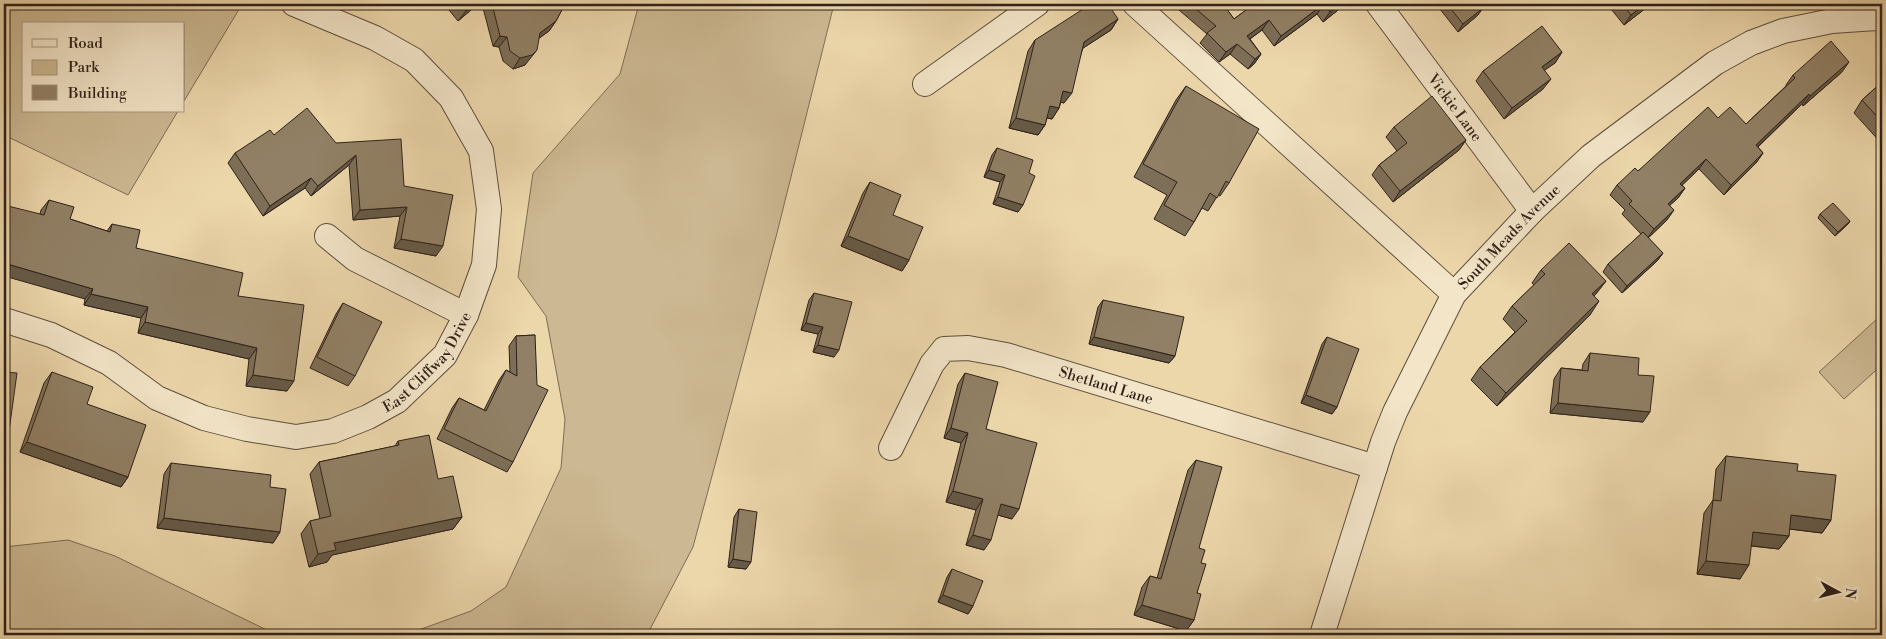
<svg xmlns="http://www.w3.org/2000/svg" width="1886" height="639" font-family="'Libre Bodoni',serif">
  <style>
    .green { fill: #ccb892; stroke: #7e6c56 }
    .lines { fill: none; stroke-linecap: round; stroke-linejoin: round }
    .minor-casing { stroke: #5e4e3e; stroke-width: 26 }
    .minor { stroke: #f3e5c8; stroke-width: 24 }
    .wall { fill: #7d6e57; stroke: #2f211a }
    .shaded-wall { fill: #665a47; stroke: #2f211a }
    .building { fill: #918065; stroke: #2f211a }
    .labels { text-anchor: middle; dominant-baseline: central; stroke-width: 5; stroke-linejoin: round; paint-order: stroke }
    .street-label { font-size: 15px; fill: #2f211a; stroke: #f3e5c8 }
  </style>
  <rect width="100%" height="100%" fill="#ecd7ab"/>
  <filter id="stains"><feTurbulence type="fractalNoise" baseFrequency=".004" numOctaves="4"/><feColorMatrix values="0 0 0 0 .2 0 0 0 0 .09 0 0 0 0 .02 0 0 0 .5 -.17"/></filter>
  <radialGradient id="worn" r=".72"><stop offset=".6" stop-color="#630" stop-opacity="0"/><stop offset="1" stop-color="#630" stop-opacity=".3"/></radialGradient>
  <path class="green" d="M4 4H239L241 6 184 101V24H24V111H178L128 195 4 135Z
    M639 4H834L777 233 693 547 647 635H405L471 611 506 587 561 468 565 419 546 316 518 277 533 173 620 74Z
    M1878 318 1882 323V365L1844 399 1819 372Z
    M68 540 115 556 277 635H4V547Z"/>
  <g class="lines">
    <defs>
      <g id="minor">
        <path d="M1135 4 1454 294"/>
        <path id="s1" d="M1378 4 1532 211"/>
        <path d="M925 84 1037 4"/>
        <path d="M327 236 355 259 466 315"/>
        <path id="s2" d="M4 320 51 335 109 363 157 398 204 418 247 429 296 437 333 431 368 417 397 401 445 355 466 315 484 265 489 209 481 151 451 98 414 60 375 38 294 4"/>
        <path id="s3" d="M891 448 932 364 944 349 968 348 1006 355 1375 467"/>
        <path id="s4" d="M1322 635 1383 442 1395 412 1454 294 1532 211 1591 156 1715 63 1751 43 1783 31 1832 21 1876 18 1882 20"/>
      </g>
    </defs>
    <use href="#minor" class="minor-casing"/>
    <use href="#minor" class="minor"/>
  </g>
  <path class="wall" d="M444 4H478L458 21Z
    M482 4H565L556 21 549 31 538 39 525 65 513 69 503 61 499 47 493 46Z
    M910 4H921L913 9Z
    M1172 4H1223L1234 19 1254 4H1343L1338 10 1323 22 1317 14 1274 46 1262 30 1250 39 1261 54 1254 64 1248 69 1230 54 1219 62 1200 43 1207 34Z
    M1436 4H1480L1478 15 1458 32Z
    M1607 4H1651L1624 25Z
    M1118 19 1111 30 1083 48 1064 103 1061 102 1059 108 1052 119 1047 118 1045 125 1038 135 1009 128 1028 51 1035 40Z
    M1562 52 1555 63 1544 70 1543 89 1504 119 1476 81 1483 71Z
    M1842 72 1803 106 1802 104 1758 147 1763 153 1756 163 1724 195 1699 169 1682 185 1685 188 1678 198 1670 205 1667 220 1648 238 1663 253 1657 261 1622 293 1603 272 1608 264 1641 234 1622 214 1625 210 1610 195 1617 185 1638 171 1718 118 1746 124 1786 86V85L1793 75Z
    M1882 82V144L1854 113 1862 100Z
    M1186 86 1229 183 1220 196 1218 195 1208 211 1202 208 1194 222 1185 236 1154 219 1167 195 1134 177 1176 100Z
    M1394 127 1466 140 1459 150 1393 202 1372 175 1379 165 1397 151 1386 137Z
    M274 135 336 143 404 186 436 256 394 248 400 216 353 220 349 165 311 196 305 188 263 216 228 163 235 153Z
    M997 148 1029 173 1018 212 993 204 1000 182 984 177 992 155Z
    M870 182 893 215 909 260 902 271 841 246 863 193Z
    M49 200 70 219 107 231 112 224 136 248 238 296 287 391 246 386 249 359 138 333 141 318 84 305 85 299 40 214 41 210Z
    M1820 214 1850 221 1848 224 1835 236 1818 218Z
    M1541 270 1606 281 1594 296 1590 315 1497 406 1471 380 1480 367 1515 332 1503 319 1512 306 1534 285 1532 283Z
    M814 293 834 357 813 352 818 334 801 330 809 300Z
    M1103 300 1175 356 1169 363 1089 344 1098 307Z
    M343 303 355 376 348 386 310 368 336 314Z
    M535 335 513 462 507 472 437 439 452 408 459 398 484 410 499 380 506 370 510 372 509 346 516 336Z
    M1327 337 1337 407 1332 414 1301 403 1322 344Z
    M1590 353 1638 375 1643 422 1550 413 1554 379 1561 368 1582 370 1583 364Z
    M52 372 87 404 128 477 121 487 20 452 44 383Z
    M965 373 986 429 1012 519 998 515 984 550 966 545 976 510 946 502 961 443 944 438 958 384Z
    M398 441 438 479 462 517 453 529 332 555 327 562 309 567 301 534 310 521 320 519 310 474 319 462 395 446Z
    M1726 456 1797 471 1831 520 1822 533 1789 529V536L1779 549 1751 546 1740 579 1697 574 1704 513 1713 500 1716 469Z
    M1196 460 1199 548 1201 563 1194 620 1186 631 1134 615 1142 587 1150 576 1157 578 1188 470Z
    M171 463 280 532 273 543 157 528 164 474Z
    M739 509 746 569 728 567 734 517Z
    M952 569 973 606 968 614 938 602 947 577Z"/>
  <path class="shaded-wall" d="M474 4H478L458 21 466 11Z
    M917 4H921L913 9Z
    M1324 4 1317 14 1274 46 1281 36Z
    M1341 4H1343L1338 10 1323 22 1330 12Z
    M1645 4H1651L1624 25 1631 15Z
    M1483 8 1478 15 1458 32 1463 24Z
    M1118 19 1111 30 1077 52 1084 42Z
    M1269 20 1262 30 1240 46 1247 36Z
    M556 21 549 31 532 43 540 33Z
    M500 36 507 37 499 47 493 46Z
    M1237 44 1230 54 1219 62 1226 52Z
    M537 50 525 65 513 69 520 58Z
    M1562 52 1555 63 1535 77 1542 67Z
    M1261 54 1254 64 1248 69 1255 59Z
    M1849 62 1842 72 1803 106 1810 96Z
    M1551 79 1543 89 1504 119 1512 108Z
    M1063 91 1072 93 1064 103 1056 101Z
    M1809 94 1802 104 1749 155 1756 145Z
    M1050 106 1059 108 1052 119 1043 117Z
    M1016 118 1045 125 1038 135 1009 128Z
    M1466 140 1459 150 1393 202 1400 191Z
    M1763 153 1756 163 1724 195 1731 185Z
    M356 155 349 165 311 196 318 186Z
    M1706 159 1699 169 1673 194 1680 184Z
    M989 170 1005 175 1000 182 984 177Z
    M311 178 305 188 263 216 270 206Z
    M1685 188 1678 198 1661 213 1668 204Z
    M998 197 1023 205 1018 212 993 204Z
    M407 207 400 216 353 220 360 210Z
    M1674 210 1667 220 1647 239 1654 229Z
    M1850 221 1848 224 1835 236 1838 232Z
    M848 236 909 260 902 271 841 246Z
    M401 239 443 246 436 256 394 248Z
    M1663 253 1657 261 1622 293 1627 286Z
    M4 263 93 289 85 299 4 276Z
    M1606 281 1596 294 1583 307 1592 294Z
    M91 294 148 307 141 318 84 305Z
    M1599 301 1590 315 1497 406 1506 393Z
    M145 322 257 348 249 359 138 333Z
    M806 323 823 327 818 334 801 330Z
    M1094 337 1175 356 1169 363 1089 344Z
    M818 345 839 350 834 357 813 352Z
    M253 375 294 381 287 391 246 386Z
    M1306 395 1337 407 1332 414 1301 403Z
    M1558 403 1650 412 1643 422 1550 413Z
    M951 428 968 433 961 443 944 438Z
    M27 442 128 477 121 487 20 452Z
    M953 491 983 499 976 510 946 502Z
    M1001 504 1019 509 1012 519 994 514Z
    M1791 515 1831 520 1822 533 1782 528Z
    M462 517 453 529 332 555 327 562 309 567 318 554 334 543Z
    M164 518 280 532 273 543 157 528Z
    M1753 532 1789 536 1779 549 1744 545Z
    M973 535 991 540 984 550 966 545Z
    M733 559 751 562 746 569 728 567Z
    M1706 561 1749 565 1740 579 1697 574Z
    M943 595 973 606 968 614 938 602Z
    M1142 605 1194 620 1186 631 1134 615Z"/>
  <path class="building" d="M460 4H474L466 11Z
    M492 4H565L556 21 540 33 537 50 532 55 520 58 510 51 507 37 500 36Z
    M1091 4H1108L1118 19 1084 42 1072 93 1063 91 1059 108 1050 106 1045 125 1016 118 1035 40Z
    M1190 4H1223L1234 19 1254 4H1341L1330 12 1324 4 1281 36 1269 20 1247 36 1261 54 1255 59 1237 44 1226 52 1207 33 1216 26Z
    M1447 4H1480L1483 8 1463 24Z
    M1622 4H1645L1631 15Z
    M1542 26 1562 52 1542 67 1551 79 1512 108 1483 71Z
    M1831 41 1849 62 1810 96 1809 94 1756 145 1763 153 1731 185 1706 159 1680 184 1685 188 1668 204 1674 210 1654 229 1629 204 1632 201 1617 185 1635 168 1638 171 1708 107 1718 118 1730 107 1746 124 1795 78 1793 75Z
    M1882 82V122L1862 100Z
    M1186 86 1259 129 1229 183 1226 181 1217 198 1210 193 1194 222 1164 205 1177 182 1143 164Z
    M1432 96 1466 140 1400 191 1379 165 1407 143 1394 127Z
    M307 108 336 143 401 139 404 186 453 195 443 246 401 239 407 207 360 210 356 155 318 186 311 178 270 206 235 153 270 130 274 135Z
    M997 148 1033 160 1029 173 1035 176 1023 205 998 197 1005 175 989 170Z
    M870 182 901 195 893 215 923 227 909 260 848 236Z
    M49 200 74 207 70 219 110 232 112 224 140 230 136 248 243 273 238 296 304 305 294 381 253 375 257 348 145 322 148 307 91 294 93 289 4 263V205L44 215Z
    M1833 203 1850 221 1838 232 1820 214Z
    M1643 232 1663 253 1627 286 1608 264Z
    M1569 243 1606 281 1592 294 1599 301 1506 393 1480 367 1527 321 1512 306 1545 274 1541 270Z
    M814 293 852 302 839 350 818 345 823 327 806 323Z
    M1103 300 1184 317 1175 356 1094 337Z
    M343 303 382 322 355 376 317 357Z
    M535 335 537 385 548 390 513 462 444 429 459 398 486 411 506 370 517 376 516 336Z
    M1327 337 1359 349 1337 407 1306 395Z
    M1590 353 1639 358 1638 375 1654 376 1650 412 1558 403 1561 368 1588 371Z
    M4 372 17 373 6 453 4 452Z
    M52 372 93 387 87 404 146 425 128 477 27 442Z
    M965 373 998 382 986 429 1037 443 1019 509 1001 504 991 540 973 535 983 499 953 491 968 433 951 428Z
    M429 435 438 479 453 476 462 517 334 543 336 550 318 554 310 521 331 516 319 462 399 445 398 441Z
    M1726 456 1798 464 1797 471 1836 475 1831 520 1791 515 1789 536 1753 532 1749 565 1706 561 1713 500 1721 501Z
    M1196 460 1222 467 1199 548 1205 550 1201 563 1206 564 1197 593 1201 594 1194 620 1142 605 1150 576 1161 579Z
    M171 463 271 475 270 487 286 489 280 532 164 518Z
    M739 509 757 512 751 562 733 559Z
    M952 569 983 581 973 606 943 595Z
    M1618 633 1641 635H1618Z"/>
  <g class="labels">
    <g class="street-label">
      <text stroke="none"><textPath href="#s1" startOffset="129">Vickie Lane</textPath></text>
      <text stroke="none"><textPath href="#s4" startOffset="446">South Meads Avenue</textPath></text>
      <text stroke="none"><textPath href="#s2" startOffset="476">East Cliffway Drive</textPath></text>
      <text stroke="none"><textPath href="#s3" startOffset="280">Shetland Lane</textPath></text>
    </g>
  </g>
  <rect width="1886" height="639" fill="none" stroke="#ecd7ab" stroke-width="20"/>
  <rect x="5" y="5" width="1876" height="629" fill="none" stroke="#2f211a" stroke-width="2.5"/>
  <rect x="10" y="10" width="1866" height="619" fill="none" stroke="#2f211a"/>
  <rect x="22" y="22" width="162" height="90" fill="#f3e5c8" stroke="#a59782"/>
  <rect x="32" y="39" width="25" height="8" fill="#f3e5c8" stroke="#a59782"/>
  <text x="68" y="48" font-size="15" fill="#2f211a">Road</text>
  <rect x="32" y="60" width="25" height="15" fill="#ccb892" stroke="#a59782"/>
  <text x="68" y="72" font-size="15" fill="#2f211a">Park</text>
  <rect x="32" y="85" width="25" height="15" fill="#918065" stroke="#a59782"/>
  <text x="68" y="98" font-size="15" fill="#2f211a">Building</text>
  <g transform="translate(1838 592) rotate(97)" stroke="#f3e5c8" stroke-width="4" paint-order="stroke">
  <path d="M0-4L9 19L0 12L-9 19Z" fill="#2f211a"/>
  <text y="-8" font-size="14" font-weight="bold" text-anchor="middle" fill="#2f211a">N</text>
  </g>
  <rect width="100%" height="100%" filter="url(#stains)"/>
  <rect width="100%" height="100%" fill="url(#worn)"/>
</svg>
